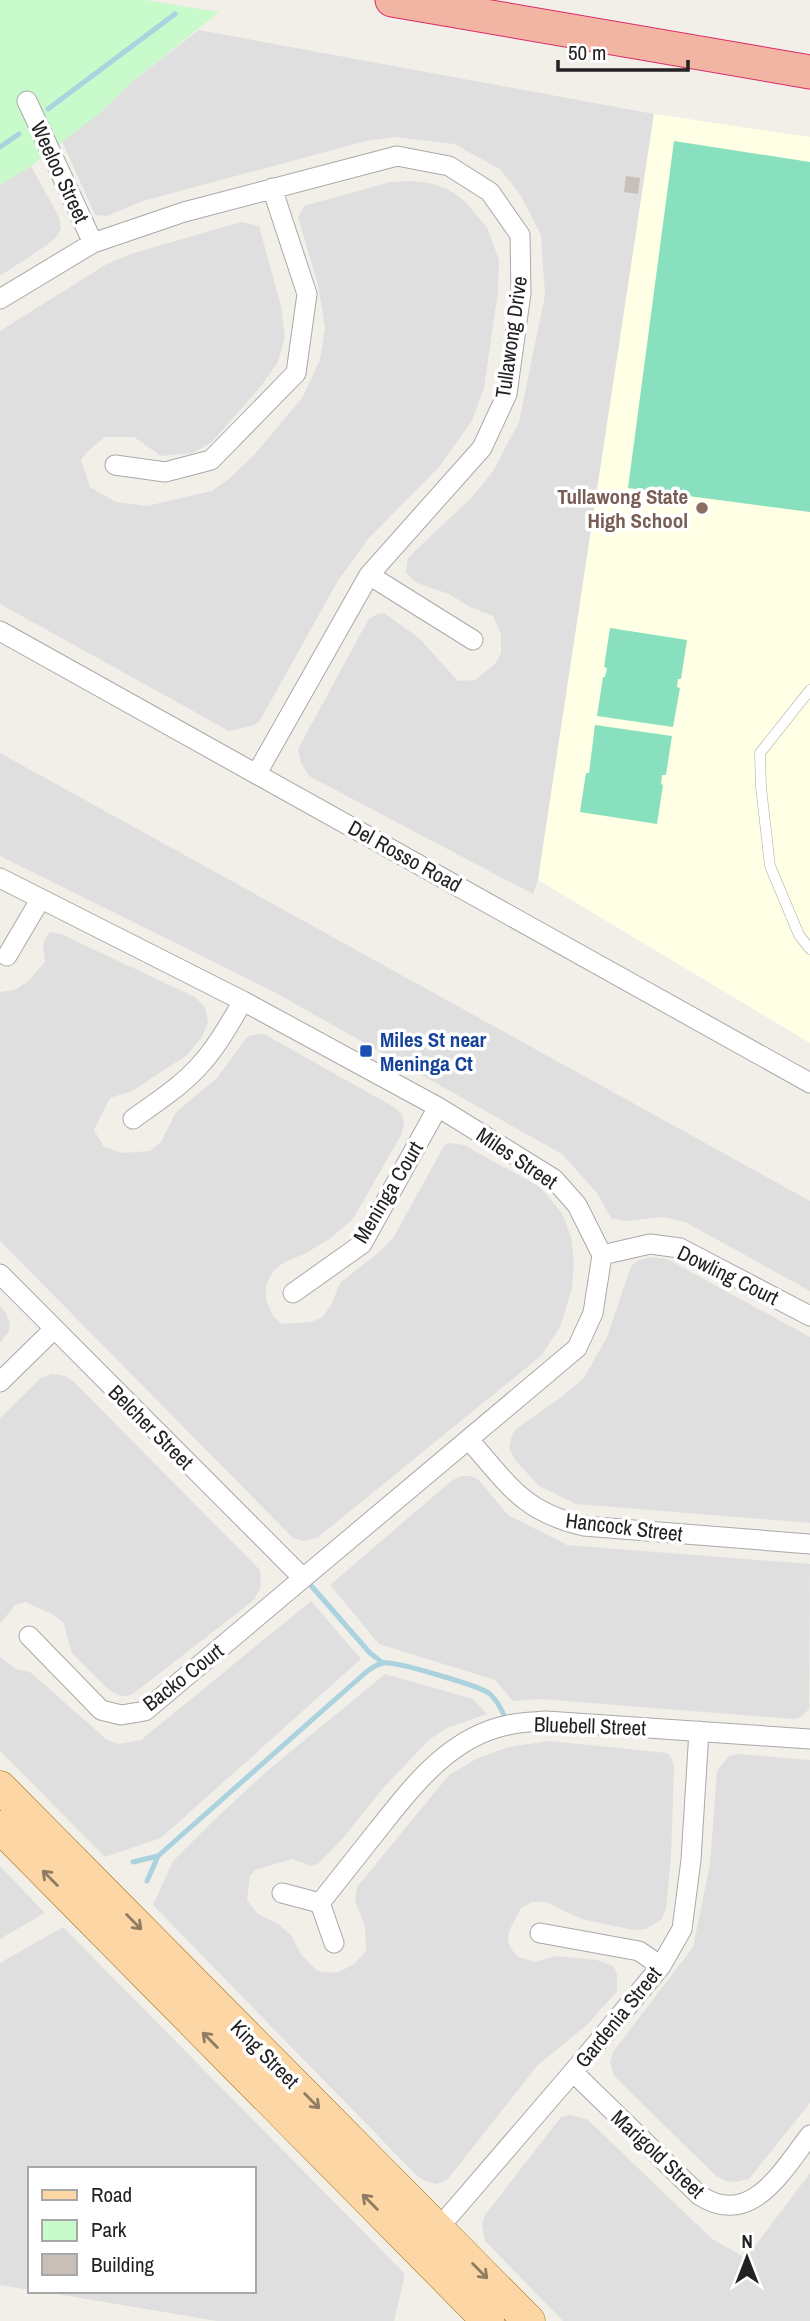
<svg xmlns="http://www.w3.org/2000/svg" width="810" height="2321" font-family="'Archivo Narrow',sans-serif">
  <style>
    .residential { fill: #e0dfdf }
    .education { fill: #ffffe5 }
    .park { fill: #c8facc }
    .pitch { fill: #88e0be }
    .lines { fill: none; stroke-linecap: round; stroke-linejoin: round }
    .stream { stroke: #aad3df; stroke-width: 5 }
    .building { fill: #c7bfb8 }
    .service-casing { stroke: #a9a9a9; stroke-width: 11 }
    .minor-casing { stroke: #a9a9a9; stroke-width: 21 }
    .primary-casing { stroke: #a06b00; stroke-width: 33 }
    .trunk-casing { stroke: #dc2a67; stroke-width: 35 }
    .service { stroke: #fff; stroke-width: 10 }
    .minor { stroke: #fff; stroke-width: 19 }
    .primary { stroke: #fcd6a4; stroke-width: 32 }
    .trunk { stroke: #f2b4a3; stroke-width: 33 }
    .oneway { stroke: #8f7c63 }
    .education-dot { fill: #8d6e63; stroke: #fff; stroke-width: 2.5 }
    .transit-dot { fill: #1a4fb4; stroke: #fff; stroke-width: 2.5 }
    .labels { text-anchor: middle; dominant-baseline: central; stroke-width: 7; stroke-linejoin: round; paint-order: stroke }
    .street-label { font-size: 21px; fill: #222; stroke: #fff }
    .education-label { font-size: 21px; font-weight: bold; fill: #785e54; stroke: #fff; text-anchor: end }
    .transit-label { font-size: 21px; font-weight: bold; fill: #164399; stroke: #fff; text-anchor: start }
  </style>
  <rect width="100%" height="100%" fill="#f2efe9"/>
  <path class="residential" d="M199 30 654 114 538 880 533 894 309 776 301 763 298 749 368 620 377 614 384 613 419 638 458 681 475 680 496 663 501 653V634L493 616 470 607 449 594 417 583 406 573 408 558 474 495 493 471 519 422 545 295 541 235 521 196 500 169 454 144 395 137 366 141 143 201 107 216 95 215 62 141 101 112 133 81Z
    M31 166 59 217 61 229 56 237 47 245 0 276V185Z
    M412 181 434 184 449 190 465 201 488 229 499 260 498 291 484 388 472 421 439 467 368 539 339 579 259 722 252 726 229 731 0 604V331L107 264 134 253 241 222 259 226 281 306 285 337 278 362 261 386 212 442 193 453 161 456 134 437H105L87 452 81 460 90 487 116 502 147 506 212 491 229 479 254 455 302 398 320 360 325 328 318 285 298 217 304 206 390 182Z
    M0 753 810 1201V1291L685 1222 664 1217 624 1221 611 1218 597 1193 562 1154 274 992 0 856Z
    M50 932 61 934 195 997 205 1007 208 1022 202 1037 187 1055 132 1091 110 1098 94 1130 104 1147 123 1153 150 1151 161 1142 176 1112 216 1079 248 1036 258 1034 266 1035 392 1106 402 1114 404 1125 401 1135 353 1219 328 1240 306 1253 283 1263 273 1271 266 1285V1300L273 1316 282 1324 311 1322 323 1317 332 1303 340 1283 378 1253 393 1238 444 1146 449 1143 464 1145 540 1187 562 1213 571 1237 574 1263 572 1288 561 1325 542 1355 317 1538 303 1541 293 1538 0 1241V992L15 990 28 981 45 962 43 946 45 939Z
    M651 1257 667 1259 810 1337V1523L576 1504 539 1486 515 1460 509 1448 511 1438 515 1430 560 1398 584 1378 607 1337 631 1266 639 1260Z
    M0 1306 6 1313 10 1324 9 1331 0 1343Z
    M52 1374 65 1376 72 1380 260 1570 261 1586 254 1600 133 1694 127 1696H121L110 1691 72 1653 63 1622 52 1614 25 1602 15 1605 0 1624V1418L41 1378Z
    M461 1476H470L478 1479 508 1515 567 1545 810 1564 809 1709 801 1717 794 1719 540 1699 513 1701 495 1680 379 1644 330 1585 451 1481Z
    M311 1601 361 1659 161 1838 105 1857 0 1751V1657L16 1669 30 1672 106 1739 118 1744 141 1740Z
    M385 1674 473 1699 487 1714 447 1728 430 1739 384 1787 343 1838 318 1864 311 1866 292 1859 255 1870 250 1876 247 1900 258 1914 278 1924 292 1936 300 1953 317 1971 337 1973 354 1964 366 1951 365 1927 355 1901 357 1887 449 1775 476 1759 508 1747 550 1741 667 1753 672 1759 674 1767 671 1857 666 1909 662 1919 646 1929 633 1930 582 1919 545 1902H532L521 1908 509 1931 508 1942 514 1953 519 1957 535 1962 556 1956 597 1960 613 1966 617 1974V1991L588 2024 537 2066 447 2180 437 2184 423 2180 416 2175 153 1905 173 1861 212 1822 267 1771Z
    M738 1754 810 1760V2103L749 2179 736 2182 726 2181 716 2176 614 2076 610 2062 613 2052 693 1947 710 1864 717 1771 729 1756Z
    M0 1866 45 1913 0 1939Z
    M63 1927 405 2274 394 2321H217L39 2291H254V2169H30V2290L0 2285V1963Z
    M570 2115 587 2119 712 2239 746 2258 810 2173V2321H563L485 2241 482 2224 485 2215 561 2117Z"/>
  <path class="education" d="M654 114 810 137V1043L538 880Z"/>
  <path class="park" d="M0 0H145L219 12 133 81 101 112 31 166 0 185Z"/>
  <path class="pitch" d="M674 141 810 162V512L628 488Z
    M610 628 687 640 681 679H678L677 687 680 688 673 727 597 716 603 677H605L607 668 604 667Z
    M595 725 672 736 666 775H662L661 784 663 785 657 824 580 812 586 773H589Z"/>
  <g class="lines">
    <path class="stream" d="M48 109 175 14
      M0 147 19 134
      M307 1581 370 1653 383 1663
      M133 1862 158 1856
      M147 1881 158 1856 356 1681C364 1674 373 1665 384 1663 394 1661 481 1686 490 1694 498 1701 503 1712 507 1722"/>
  </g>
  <path class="building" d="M626 176 640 178 638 194 624 192Z"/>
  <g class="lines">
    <defs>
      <path id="service" d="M810 690 760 753 761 787 770 866 799 935 810 949"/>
      <path id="minor" d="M27 101 93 243
        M0 299 93 243 184 212 397 156 449 166 490 192 520 235 521 293 507 394 482 448 369 575 257 773
        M115 465 165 472 211 460 296 373 307 294 272 188
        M369 575 473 640
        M0 631 810 1083
        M0 878 243 1001 438 1107 554 1179 577 1205 602 1255 593 1313 577 1348 145 1711 121 1715 101 1710 29 1636
        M7 956 40 900
        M133 1119C156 1102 182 1086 201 1064 218 1045 230 1023 243 1001
        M602 1255 650 1244 680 1248 810 1316
        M0 1274 303 1578
        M293 1293 362 1244 438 1107
        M0 1382 54 1329
        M469 1440C509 1485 523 1512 584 1526L810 1544
        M282 1893 320 1903 334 1943
        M320 1903C339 1879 358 1855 377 1831 412 1787 449 1737 508 1725 520 1722 533 1722 546 1721L810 1739
        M540 1933 639 1951 661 1966
        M573 2072 699 2195C751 2229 782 2171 810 2135
        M431 2237 573 2072 661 1966 682 1929 691 1860 699 1731"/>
      <path id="primary" d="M0 1787 529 2321
        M0 1827 488 2321"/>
      <path id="trunk" d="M392 0 810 72"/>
    </defs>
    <use href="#service" class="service-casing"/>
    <use href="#minor" class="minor-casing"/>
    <use href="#primary" class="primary-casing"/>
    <use href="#trunk" class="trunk-casing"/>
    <use href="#service" class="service"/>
    <use href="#minor" class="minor"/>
    <use href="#primary" class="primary"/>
    <use href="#trunk" class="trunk"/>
  </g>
  <defs><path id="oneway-shaft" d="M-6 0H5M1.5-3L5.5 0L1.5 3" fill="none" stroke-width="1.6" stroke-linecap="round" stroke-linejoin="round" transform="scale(1.75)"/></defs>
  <g class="oneway">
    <use href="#oneway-shaft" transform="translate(50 1878) rotate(-135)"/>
    <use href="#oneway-shaft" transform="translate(134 1922) rotate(45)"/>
    <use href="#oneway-shaft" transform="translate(210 2040) rotate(-135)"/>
    <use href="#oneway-shaft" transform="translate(312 2101) rotate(45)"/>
    <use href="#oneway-shaft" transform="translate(370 2202) rotate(-135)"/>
    <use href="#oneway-shaft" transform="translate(480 2271) rotate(45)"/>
  </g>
  <circle class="education-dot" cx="702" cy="508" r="7"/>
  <rect class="transit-dot" x="359" y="1044" width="14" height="14" rx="3.5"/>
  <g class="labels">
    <g class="street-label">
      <text transform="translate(60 172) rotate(65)">Weeloo Street</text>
      <text transform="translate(511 337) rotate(-82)">Tullawong Drive</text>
      <text transform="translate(405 856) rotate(29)">Del Rosso Road</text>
      <text transform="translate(517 1158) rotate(34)">Miles Street</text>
      <text transform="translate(388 1192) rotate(-59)">Meninga Court</text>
      <text transform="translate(728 1275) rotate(26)">Dowling Court</text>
      <text transform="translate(151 1427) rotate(45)">Belcher Street</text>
      <text transform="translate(624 1527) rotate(7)">Hancock Street</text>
      <text transform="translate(183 1677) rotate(-38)">Backo Court</text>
      <text transform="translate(590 1726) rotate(2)">Bluebell Street</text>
      <text transform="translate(618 2017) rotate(-51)">Gardenia Street</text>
      <text transform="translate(265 2054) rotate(45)">King Street</text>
      <text transform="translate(658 2154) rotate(43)">Marigold Street</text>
    </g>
    <g class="education-label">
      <text x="688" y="496">Tullawong State<tspan x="688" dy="24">High School</tspan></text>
    </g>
    <g class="transit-label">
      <text x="380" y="1039">Miles St near<tspan x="380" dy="24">Meninga Ct</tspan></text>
    </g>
  </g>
  <rect x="28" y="2167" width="228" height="126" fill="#ffffff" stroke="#a7a7a7" stroke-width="2"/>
  <rect x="42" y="2190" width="35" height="10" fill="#fcd6a4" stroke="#a7a7a7" stroke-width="2"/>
  <text x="91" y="2202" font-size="21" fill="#222222">Road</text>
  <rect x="42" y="2220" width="35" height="21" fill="#c8facc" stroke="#a7a7a7" stroke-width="2"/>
  <text x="91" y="2237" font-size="21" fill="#222222">Park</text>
  <rect x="42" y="2254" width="35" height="21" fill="#c7bfb8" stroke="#a7a7a7" stroke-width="2"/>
  <text x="91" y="2272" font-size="21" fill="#222222">Building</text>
  <g transform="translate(747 2258)" stroke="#ffffff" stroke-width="5" paint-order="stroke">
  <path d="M0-5L12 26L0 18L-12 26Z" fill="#222222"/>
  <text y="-10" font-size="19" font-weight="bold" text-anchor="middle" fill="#222222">N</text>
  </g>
  <path d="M558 60v10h130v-10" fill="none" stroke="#222222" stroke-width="3.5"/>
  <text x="568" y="60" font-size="21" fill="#222222" stroke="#ffffff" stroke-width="5" paint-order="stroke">50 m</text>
</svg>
